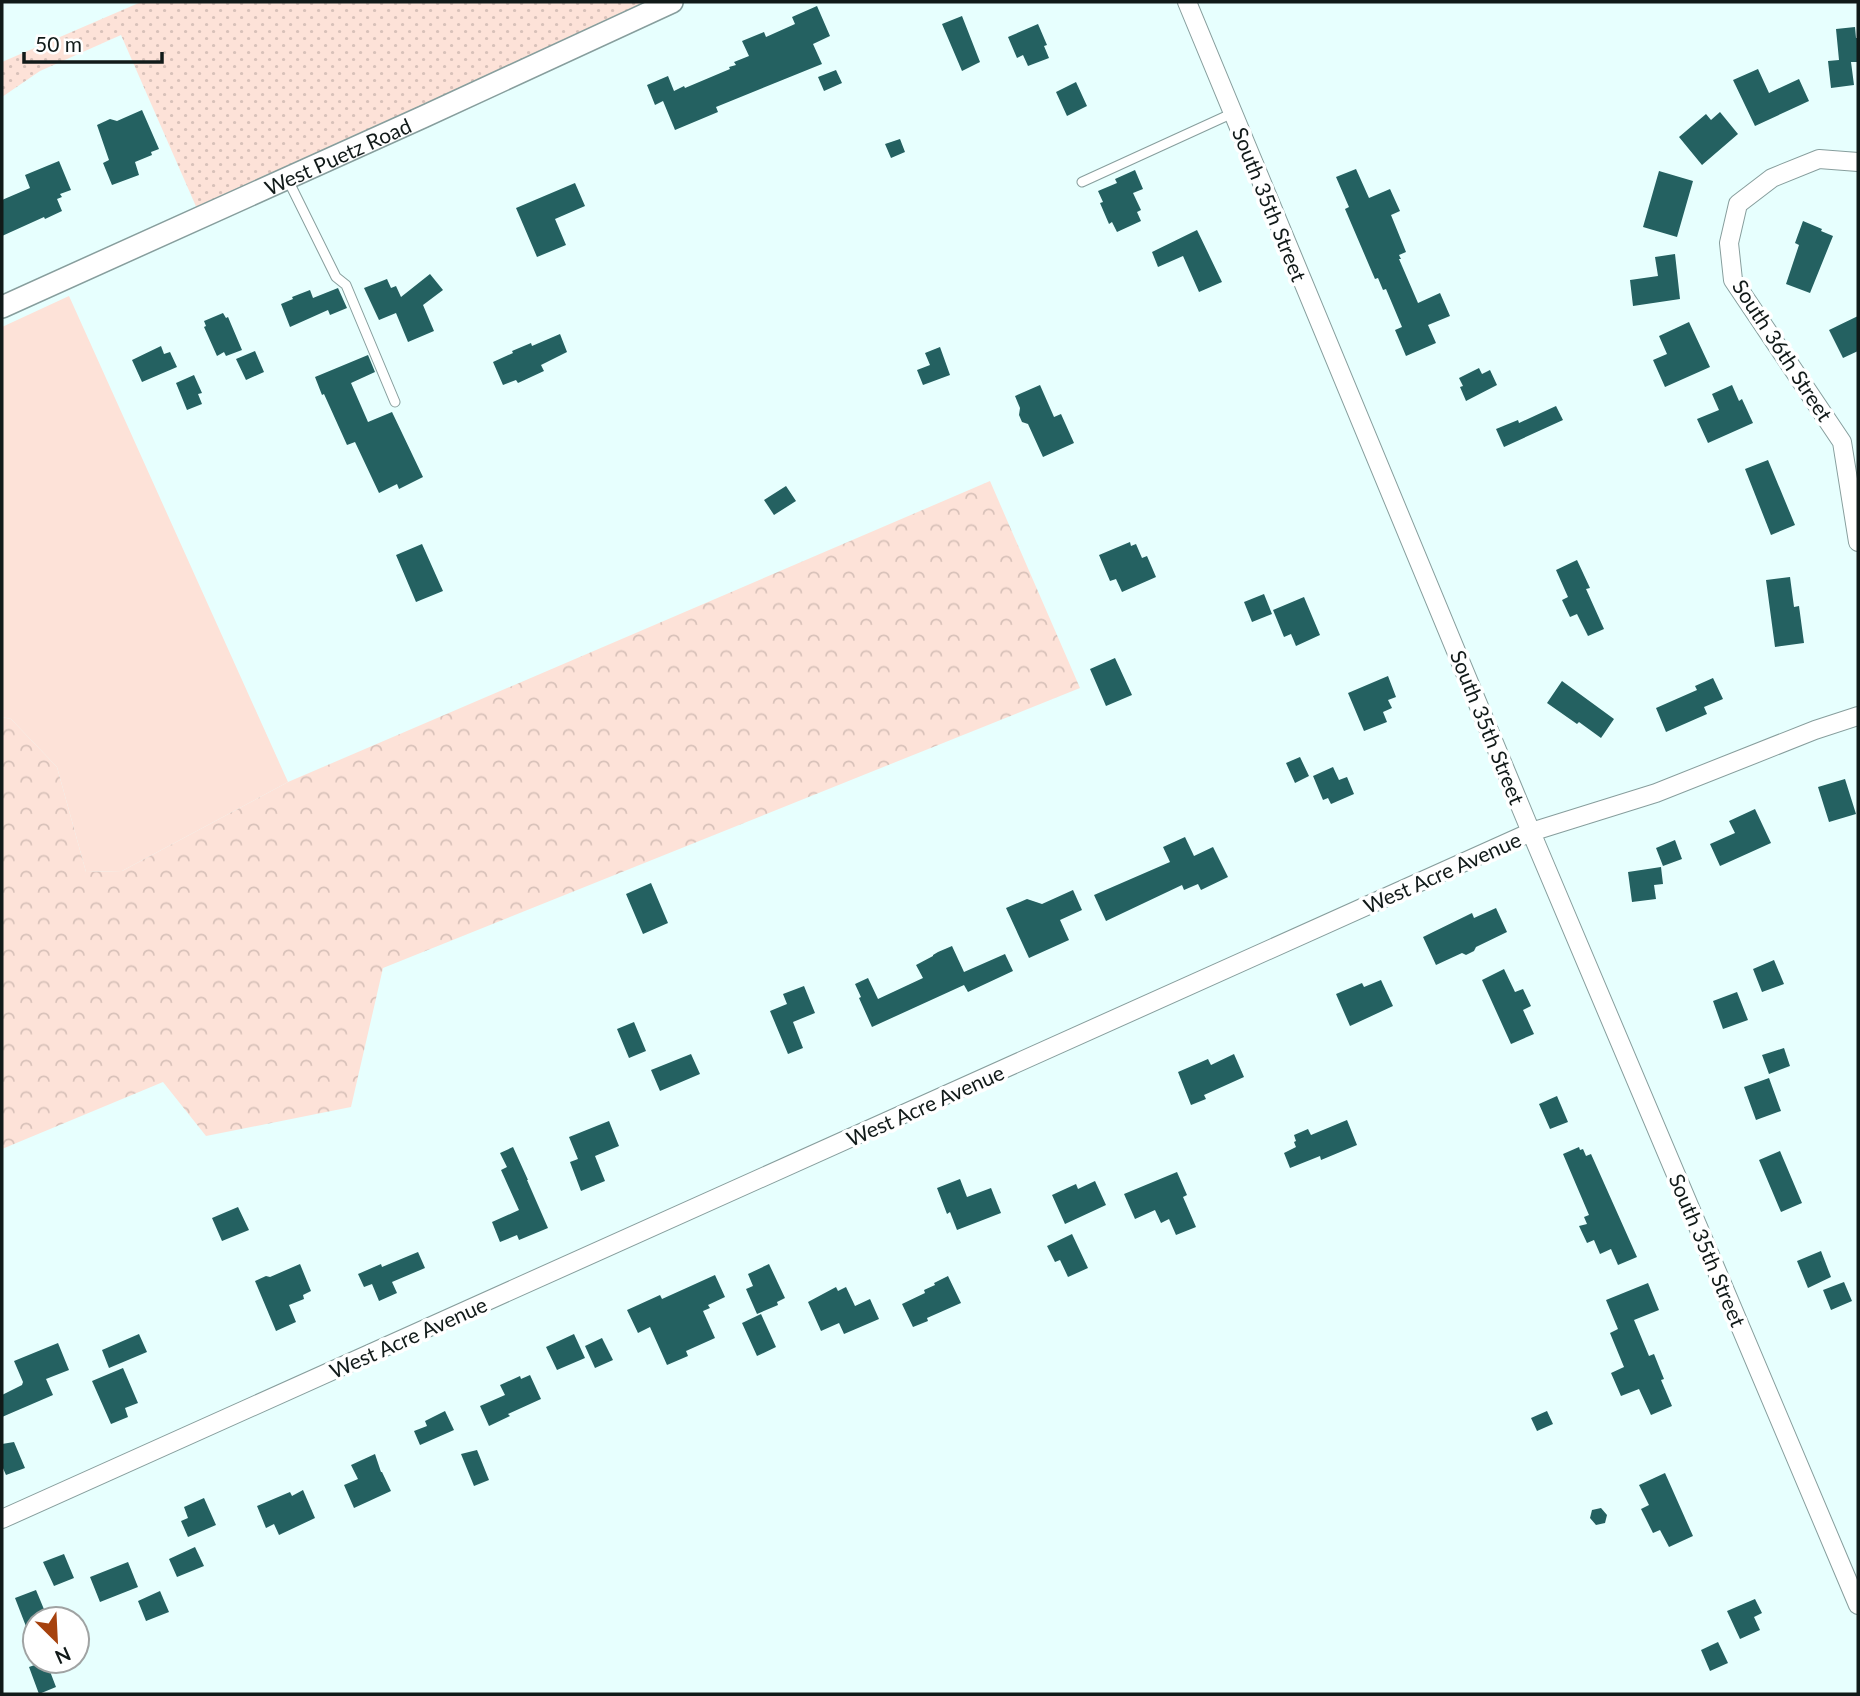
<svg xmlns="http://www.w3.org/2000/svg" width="1860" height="1696" font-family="Lato,sans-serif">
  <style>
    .grass { fill: #fde2d8 }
    .forest { fill: url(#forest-crowns) }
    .park { fill: url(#park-dots) }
    .building { fill: #246161 }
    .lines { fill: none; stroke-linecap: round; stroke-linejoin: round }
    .service-casing { stroke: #879e9d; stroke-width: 11 }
    .minor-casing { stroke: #879e9d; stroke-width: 20 }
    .tertiary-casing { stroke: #879e9d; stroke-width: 24 }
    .service { stroke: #fff; stroke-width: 9 }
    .minor { stroke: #fff; stroke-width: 18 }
    .tertiary { stroke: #fff; stroke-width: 21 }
    .labels { text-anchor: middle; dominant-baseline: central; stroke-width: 7; stroke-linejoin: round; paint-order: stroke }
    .street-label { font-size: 21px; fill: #111a19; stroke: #fff }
  </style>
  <defs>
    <pattern id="forest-crowns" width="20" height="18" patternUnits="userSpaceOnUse" patternTransform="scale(1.75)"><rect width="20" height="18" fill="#fde2d8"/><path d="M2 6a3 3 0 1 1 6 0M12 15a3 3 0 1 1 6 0" fill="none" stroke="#d8c1b9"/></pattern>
    <pattern id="park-dots" width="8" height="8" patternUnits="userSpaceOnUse" patternTransform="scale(1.75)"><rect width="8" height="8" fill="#fde2d8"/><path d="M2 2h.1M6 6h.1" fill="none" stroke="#d8c1b9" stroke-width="1.8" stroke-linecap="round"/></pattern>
  </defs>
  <rect width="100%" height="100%" fill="#e7fffe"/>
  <path class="grass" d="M69 296 288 782 122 871 86 872 57 767 11 719 2 717V327Z"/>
  <path class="forest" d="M990 481 1080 688 383 968 351 1107 206 1136 163 1082 2 1149V717L11 719 57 767 86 872 122 871 288 782Z"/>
  <path class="park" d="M141 2H657L198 211 121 35 40 71 2 97V62Z"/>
  <path class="building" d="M817 6 830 36 813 44 822 64 716 107 718 112 675 130 663 101 655 105 647 85 668 76 674 91 684 86 685 88 730 69 729 67 736 65 734 62 749 56 742 41 764 32 766 37 795 24 792 17Z
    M962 16 980 62 962 71 942 24Z
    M1038 24 1047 45 1044 46 1049 58 1028 66 1023 55 1017 58 1008 37Z
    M1855 27 1856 38H1858V62H1851L1854 85 1831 88 1828 61 1839 60 1836 29Z
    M1758 69 1769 93 1799 79 1809 101 1755 126 1733 80Z
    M836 70 842 83 824 91 818 77Z
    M1076 82 1087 106 1067 116 1056 92Z
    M142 110 159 149 151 152 152 155 135 162 139 175 112 185 103 163 109 160 97 125 110 119 117 121Z
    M1720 112 1738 134 1702 165 1679 137 1706 114 1711 120Z
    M900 139 905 152 891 158 885 144Z
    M59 161 71 190 60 194 62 197 57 199 62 211 45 219 44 217 2 236V200L30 188 25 175Z
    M1356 169 1369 198 1390 189 1400 211 1391 215 1406 252 1399 255 1401 259H1399L1418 303 1440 293 1450 316 1428 325 1436 343 1406 356 1395 330 1402 327 1386 289 1383 290 1378 278 1375 279 1345 209 1349 207 1336 177Z
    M1135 170 1143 189 1133 193 1141 210 1137 212 1141 221 1117 232 1112 222 1109 224 1100 203 1103 202 1098 191 1117 183 1115 179Z
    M1659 171 1693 181 1677 237 1643 227Z
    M575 183 585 206 555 219 566 245 537 257 516 208Z
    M1803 221 1822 229 1821 231 1833 236 1810 293 1786 284 1799 245 1795 243Z
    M1197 230 1222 282 1199 292 1183 256 1158 267 1152 252Z
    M1675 254 1680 299 1633 306 1630 280 1658 276 1655 257Z
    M430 274 443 290 423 305 434 331 408 342 396 313 379 320 364 288 387 279 391 288 396 286 401 297Z
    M338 288 347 308 330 315 328 310 290 327 281 304 293 299 292 297 310 290 313 298Z
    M223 313 226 318 228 317 242 350 226 356 224 352 217 356 204 327 206 326 204 321Z
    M1858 316V351L1843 358 1829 330Z
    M1689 322 1710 367 1665 387 1653 360 1667 354 1659 336Z
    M560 334 567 352 541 365 544 371 518 383 516 380 503 385 493 362 513 353 512 351 531 343 532 346Z
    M161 346 164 354 170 352 177 367 142 382 132 360Z
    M940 347 950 375 923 385 917 370 930 365 925 353Z
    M255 351 264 372 246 380 236 359Z
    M368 355 375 372 351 383 368 422 392 412 423 477 399 489 397 484 379 493 355 442 347 445 324 394 322 395 315 377Z
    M1479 368 1482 374 1490 370 1497 385 1466 401 1460 387 1463 386 1459 378Z
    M194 375 202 393 198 394 202 404 187 410 176 383Z
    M1040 385 1054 417 1061 414 1074 443 1043 457 1028 424 1022 422 1019 415 1020 408 1015 396Z
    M1732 385 1739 401 1742 399 1753 423 1708 443 1697 419 1719 410 1712 394Z
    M1556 406 1563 420 1504 447 1496 429 1518 420 1519 423Z
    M1768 460 1795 525 1771 535 1745 469Z
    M786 486 796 501 774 515 764 500Z
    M1130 542 1131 546 1136 544 1142 558 1147 556 1156 577 1122 592 1116 579 1110 581 1099 555Z
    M422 544 443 591 416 602 396 555Z
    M1577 560 1590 588 1586 589 1604 629 1588 636 1577 614 1570 617 1562 600 1568 597 1556 570Z
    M1790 577 1794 607 1799 606 1804 643 1775 647 1766 580Z
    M1264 594 1272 614 1252 622 1244 602Z
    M1304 597 1320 635 1296 646 1291 634 1284 637 1273 610Z
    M1115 658 1132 695 1106 706 1090 669Z
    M1388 676 1396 697 1388 700 1392 708 1383 712 1387 722 1364 731 1348 693Z
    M1713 678 1723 699 1704 707 1707 714 1666 732 1656 708 1697 690 1695 686Z
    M1562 681 1614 719 1601 738 1579 722 1577 724 1547 703Z
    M1300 757 1309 776 1295 783 1286 763Z
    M1333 767 1339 780 1347 777 1354 794 1331 804 1328 798 1323 800 1313 776Z
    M1845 779 1856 814 1829 822 1818 787Z
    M1755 809 1771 843 1720 866 1710 844 1735 833 1729 821Z
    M1185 837 1194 856 1213 847 1228 877 1201 890 1198 884 1184 890 1182 885 1106 921 1094 895 1170 862 1163 847Z
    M1675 840 1682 859 1663 866 1656 848Z
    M1661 867 1663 884 1654 885 1656 899 1632 902 1628 872Z
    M651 883 668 923 643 934 626 894Z
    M1073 890 1082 910 1060 920 1069 940 1029 958 1006 908 1027 899 1042 904Z
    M1496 908 1507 932 1476 947 1474 951 1466 955 1462 953 1436 965 1423 937 1472 913 1474 918Z
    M952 946 964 972 1005 954 1013 971 968 992 964 985 872 1027 859 998 861 997 855 984 868 978 878 999 923 978 916 965 933 956V955L938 952Z
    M1774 960 1784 984 1762 992 1753 969Z
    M1504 969 1515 992 1523 989 1531 1006 1523 1010 1534 1034 1511 1044 1482 980Z
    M1381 980 1393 1006 1350 1026 1336 994 1362 983 1364 987Z
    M804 986 815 1013 793 1022 803 1048 788 1054 770 1011 787 1004 783 994Z
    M1737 992 1748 1020 1723 1029 1713 1001Z
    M634 1022 646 1051 629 1058 617 1029Z
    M1784 1048 1790 1066 1769 1074 1762 1055Z
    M691 1054 700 1074 660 1091 651 1070Z
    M1234 1054 1244 1077 1204 1095 1206 1099 1191 1105 1178 1072 1208 1059 1211 1065Z
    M1769 1078 1781 1111 1756 1120 1744 1087Z
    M1557 1096 1568 1122 1550 1129 1539 1104Z
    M1347 1120 1357 1145 1321 1160 1320 1156 1290 1168 1284 1153 1296 1147 1294 1142 1296 1141 1294 1135 1308 1129 1311 1135Z
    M609 1121 619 1146 595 1156 605 1181 581 1191 570 1162 578 1159 569 1137Z
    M513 1147 528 1180H527L548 1228 519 1240 517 1235 500 1242 492 1222 519 1210 501 1170 507 1167 500 1153Z
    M1579 1147 1580 1150 1583 1149 1586 1156 1591 1154 1637 1257 1618 1265 1611 1249 1600 1254 1594 1240 1587 1243 1579 1226 1587 1224 1584 1217 1589 1215 1563 1154Z
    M1780 1151 1802 1203 1781 1212 1759 1160Z
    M1177 1172 1187 1195 1183 1197 1196 1227 1176 1235 1169 1219 1161 1223 1155 1210 1135 1219 1124 1194Z
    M960 1179 967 1197 991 1188 1001 1213 957 1230 950 1212 947 1214 937 1188Z
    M1095 1181 1106 1205 1065 1224 1052 1195 1076 1184 1078 1189Z
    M238 1207 249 1230 222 1241 212 1218Z
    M1072 1234 1088 1268 1068 1277 1060 1260 1055 1262 1047 1246Z
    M1821 1251 1831 1277 1808 1288 1797 1261Z
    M418 1252 425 1268 392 1282 397 1293 379 1301 372 1284 364 1287 358 1274 381 1264 382 1267Z
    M300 1264 311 1291 303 1295 304 1299 289 1305 296 1322 276 1331 255 1281 266 1276 270 1277Z
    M769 1264 785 1298 777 1302 778 1305 757 1314 746 1289 753 1286 748 1274Z
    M715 1275 725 1297 708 1305 710 1308 703 1311 715 1338 686 1351 688 1356 667 1365 650 1327 638 1333 627 1310 660 1295 662 1299Z
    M948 1276 961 1303 927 1318 928 1321 913 1327 902 1304 925 1293 924 1290 935 1285 934 1283Z
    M1844 1282 1852 1301 1831 1310 1823 1290Z
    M1648 1283 1659 1310 1634 1320 1649 1356 1654 1354 1664 1379 1661 1380 1672 1406 1651 1415 1639 1389 1621 1396 1611 1373 1624 1367 1610 1333 1618 1329 1606 1300Z
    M836 1287 838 1291 846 1287 855 1306 870 1299 879 1319 844 1334 839 1323 821 1331 808 1302Z
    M761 1314 776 1347 757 1356 742 1323Z
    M139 1334 147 1352 109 1368 102 1350Z
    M574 1334 585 1358 557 1370 546 1347Z
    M602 1338 613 1360 595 1368 585 1346Z
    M58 1343 69 1370 46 1379 53 1395 2 1417V1395L22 1385 23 1382 14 1361Z
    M123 1368 138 1403 125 1408 128 1417 111 1424 92 1381Z
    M530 1375 541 1399 508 1414 510 1416 489 1426 480 1406 505 1395 500 1385 520 1376 521 1379Z
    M445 1411 454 1430 420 1445 414 1431 427 1426 425 1421Z
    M1547 1411 1553 1424 1537 1431 1531 1418Z
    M14 1442 25 1468 6 1475 2 1466V1444Z
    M477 1450 489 1480 474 1486 461 1454Z
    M375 1454 381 1472H382L391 1491 354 1508 344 1485 358 1479 351 1465Z
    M1665 1473 1693 1536 1669 1547 1660 1530 1653 1533 1641 1509 1649 1505 1639 1485Z
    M303 1490 315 1518 279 1535 274 1524 266 1528 257 1506 290 1492 292 1496Z
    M204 1498 216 1525 188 1537 181 1521 188 1518 184 1507Z
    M1601 1508 1607 1515 1605 1523 1596 1525 1590 1518 1592 1510Z
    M195 1547 204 1566 177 1577 169 1559Z
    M64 1554 74 1578 54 1586 43 1562Z
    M128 1562 138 1587 100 1602 90 1577Z
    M36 1590 48 1619H35V1647H34L15 1598Z
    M160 1591 169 1612 146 1621 138 1601Z
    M1755 1599 1762 1613 1754 1617 1760 1630 1740 1639 1727 1611Z
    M1718 1642 1728 1663 1710 1671 1701 1650Z
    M46 1661 56 1687 39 1694 29 1667Z"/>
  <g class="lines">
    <defs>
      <path id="service" d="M288 180 336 277 346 285 395 402
        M1082 182 1233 113"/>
      <path id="minor" d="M1187 2 1531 832 1858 1605
        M1858 162 1819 159 1772 178 1738 204 1729 243 1733 280 1842 442 1858 542
        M2 1519 1531 832 1656 793 1815 730 1858 716"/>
      <g id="tertiary">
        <path id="s1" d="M2 307 423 117 672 2"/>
      </g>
    </defs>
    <use href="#service" class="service-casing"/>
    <use href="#minor" class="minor-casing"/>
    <use href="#tertiary" class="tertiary-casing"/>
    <use href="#service" class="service"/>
    <use href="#minor" class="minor"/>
    <use href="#tertiary" class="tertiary"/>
  </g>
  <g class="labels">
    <g class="street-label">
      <text stroke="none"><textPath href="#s1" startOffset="368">West Puetz Road</textPath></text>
      <text transform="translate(1270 204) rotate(68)">South 35th Street</text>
      <text transform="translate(1783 350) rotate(57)">South 36th Street</text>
      <text transform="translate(1488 727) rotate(68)">South 35th Street</text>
      <text transform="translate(1442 872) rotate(-24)">West Acre Avenue</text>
      <text transform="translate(925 1105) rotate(-24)">West Acre Avenue</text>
      <text transform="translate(1708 1250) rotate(67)">South 35th Street</text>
      <text transform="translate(408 1337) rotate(-24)">West Acre Avenue</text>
    </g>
  </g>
  <rect width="1860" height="1696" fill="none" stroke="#111a19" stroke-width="7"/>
  <g transform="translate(56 1640) rotate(156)"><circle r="33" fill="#ffffff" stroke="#a0a3a3" stroke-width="2"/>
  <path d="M0-5L12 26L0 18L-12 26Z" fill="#a6420e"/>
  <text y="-10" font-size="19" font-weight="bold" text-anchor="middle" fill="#111a19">N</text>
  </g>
  <path d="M24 52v10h138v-10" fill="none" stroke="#111a19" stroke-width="3.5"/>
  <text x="35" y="52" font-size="21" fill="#111a19" stroke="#ffffff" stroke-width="5" paint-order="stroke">50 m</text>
</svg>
